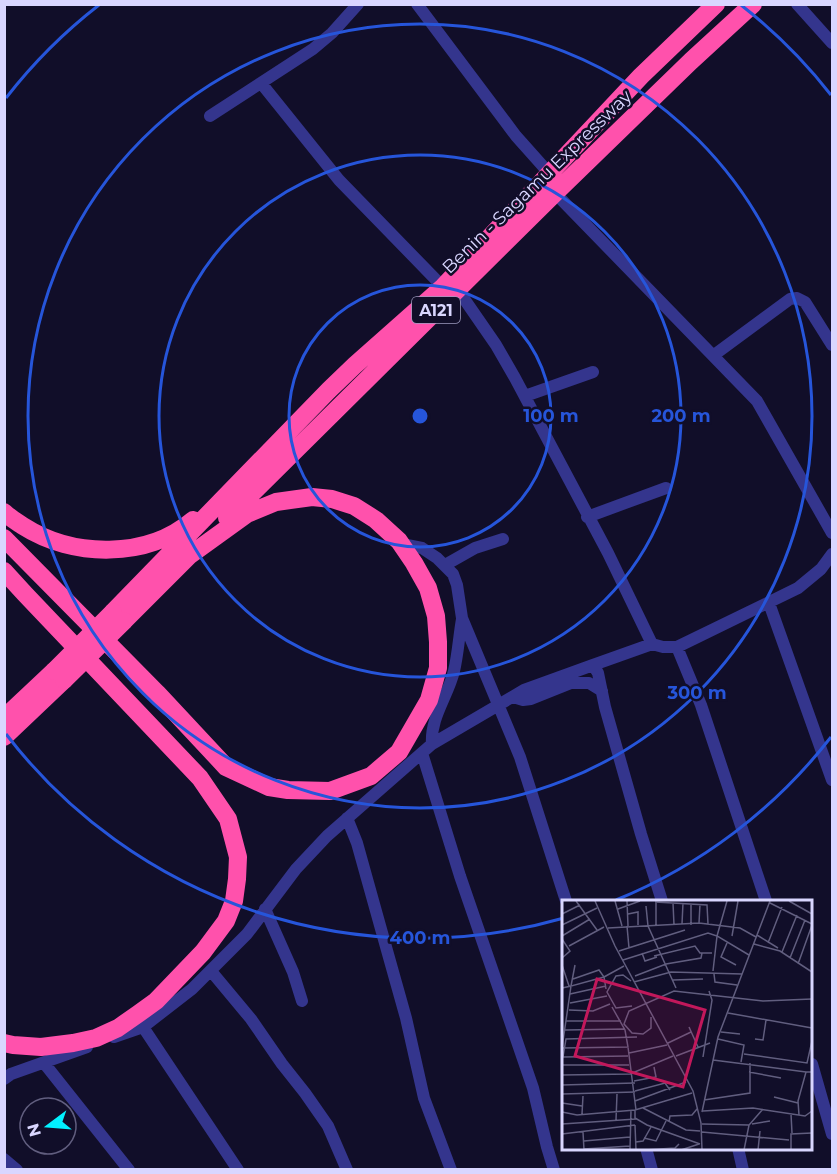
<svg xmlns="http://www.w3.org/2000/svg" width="837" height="1174" font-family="Montserrat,sans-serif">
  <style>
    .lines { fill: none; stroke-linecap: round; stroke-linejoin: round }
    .minor { stroke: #34358d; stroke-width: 12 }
    .highway { stroke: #ff51ac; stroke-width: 18 }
    .highway-bridge { stroke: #ff51ac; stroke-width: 18 }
    .ring { fill: none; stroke: #2655da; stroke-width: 3 }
    .labels { text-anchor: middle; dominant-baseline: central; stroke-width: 5; stroke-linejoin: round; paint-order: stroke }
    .shield { fill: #110e29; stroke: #9d9abf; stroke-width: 1.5 }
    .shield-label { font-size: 16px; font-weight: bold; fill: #d9d6ff }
    .street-label { font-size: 18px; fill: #d9d6ff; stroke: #110e29 }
    .inset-road { fill: none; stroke: #615e7f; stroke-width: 1.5 }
    .view { fill: #c2185b; fill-opacity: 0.15; stroke: #c2185b; stroke-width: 3 }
    .inset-edge { fill: none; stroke: #d9d6ff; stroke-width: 3 }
    .centre { fill: #2655da; stroke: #110e29; stroke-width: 3 }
    .ring-label { font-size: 18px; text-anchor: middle; font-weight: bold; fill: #2655da; stroke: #110e29; stroke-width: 5; stroke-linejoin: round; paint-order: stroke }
  </style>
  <rect width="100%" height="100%" fill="#110e29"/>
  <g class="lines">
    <path class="minor" d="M417 4 516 136 549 173
      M797 4 832 43
      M261 83 339 180 443 287
      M210 116 313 49 332 33 358 4
      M555 193 757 401 832 533
      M458 290 496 345 515 378 608 553 652 644
      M714 355 790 299 797 298 805 302 832 345
      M525 396 593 372
      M587 517 666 488
      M402 544 422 548 437 558 453 574 457 585 462 618 520 757 566 901
      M445 565 475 548 503 539
      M769 603 832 780
      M677 647 701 705 766 901
      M593 665 652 644 663 647H677L798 588 821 569 832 554
      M513 697 523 700 531 699 571 683H589L602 691
      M432 744C430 718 448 696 454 671 458 654 459 636 462 619
      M422 753 460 876 533 1088 547 1147 554 1170
      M347 818 357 843 381 929 406 1018 424 1098 451 1170
      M265 909 293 972 302 1001
      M211 971 251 1019 282 1064 305 1093 328 1126 347 1170
      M143 1027 238 1170
      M114 1037 143 1027 192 989 247 934 296 869 327 836 432 744 524 690 593 665 598 673 605 707 641 834 662 901
      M44 1063 129 1170
      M812 1064 832 1134
      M4 1079 11 1074 87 1047
      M646 1148 652 1170
      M738 1148 743 1170
      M4 1159 17 1170"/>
    <path class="highway" d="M4 512C10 518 17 522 23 526 73 558 147 559 193 520
      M227 518 555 193 691 61 753 4
      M4 538 157 693 226 767 269 787 288 790 330 791 371 776 399 752 429 700 438 668V642L436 616 428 588 414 563 399 541 376 520 354 506 332 499 312 497 276 502 247 514 186 558
      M4 571 25 594 200 778 228 819 238 857 237 879 234 901 226 921 203 952 156 1001 138 1014 118 1028 96 1038 73 1043 41 1047 13 1045 4 1043
      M113 612 329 390 355 365 443 287 641 76 716 4
      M124 621 195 550
      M4 718 54 671
      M4 737 64 680"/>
    <path class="highway-bridge" d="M54 671 113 612
      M64 680 124 621"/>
  </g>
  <g class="ring">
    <circle cx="420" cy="416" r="131"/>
    <circle cx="420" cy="416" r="261"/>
    <circle cx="420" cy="416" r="392"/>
    <path d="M831 737A522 522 0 0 1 616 900M564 918A522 522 0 0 1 6 734M6 98A522 522 0 0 1 99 5M741 5A522 522 0 0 1 831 95"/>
  </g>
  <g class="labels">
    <rect class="shield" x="412" y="297" width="48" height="26" rx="4.5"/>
    <g class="shield-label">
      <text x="436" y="310">A121</text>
    </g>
    <g class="street-label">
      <text transform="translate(537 182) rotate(-44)">Benin - Sagamu Expressway</text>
    </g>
  </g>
  <g transform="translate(562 900)">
    <rect width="250" height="250" fill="#110e29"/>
    <path class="inset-road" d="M14 1 35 30M33 1 53 46 131 191 139 223 140 250M53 1 60 26M65 1 66 26M165 1 155 36 187 55M227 1 250 14M93 2 145 5 146 24M94 2V25M111 3 112 25M208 3 250 24M129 4V25M84 6 86 26 114 88M56 9 78 1M0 14 18 5M66 14 76 12V25M137 23 138 4M120 24 121 3M0 25 35 8M65 26 67 48M46 28 137 23 178 28 194 37M195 35 216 48M0 36 28 19M170 36 176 1M0 39 8 51 0 58M165 43 159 57 174 65M206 43 220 7M192 44 218 51 250 72M7 46 42 27M57 51 123 30M220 52 235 15M80 53 83 61 95 57M92 56 133 46 138 53H150M228 58 243 20M61 60 146 33 155 36 151 71M236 64 250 25M0 65 7 86M152 74 153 82 175 85M73 76 104 64 139 58 140 53M111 80 141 79M69 81 61 75 54 76 45 92 54 108 70 106M72 82 109 72 180 74M0 88 9 86 13 65M44 89 42 77 62 66M8 94 44 86M8 103 45 96M7 110 31 111 48 104M166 113 250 128M89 117V128L81 134 70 133 62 124 67 111 112 91 201 101 250 99M4 121H59M127 127 136 147M3 130 63 129M159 132 178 134M156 139 182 145 179 162M193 139 201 140 204 120M106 143 129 132M66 147 74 210M0 148 66 147 63 130 50 107M0 148 9 86 42 77 37 70 11 79M67 153 105 145M182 154 245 163 250 141M114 156 148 143M1 157 4 139 75 137M1 157 66 156M141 157 150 100 147 91M151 160 244 172M0 165H67M187 172 219 178M0 175 68 174 111 156M72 181 94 177 92 167M0 185 73 183M73 191 103 183 108 190M0 194 73 192M212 197 236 203M142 200 188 193V163M73 201 124 182M0 203 20 206M81 208 124 230 138 231M73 210V218L85 225 138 244M141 211 191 208 243 216 250 211M0 212 15 215 73 210 130 193M140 212 156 137 208 1M20 214 21 196M229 214 230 233M237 215 236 201 244 172H250M54 220 55 194M107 222 108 216 130 215 135 209M0 224 74 219M140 224 187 225M190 224 208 221M73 225 74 250M21 232 22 250M140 232 227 240M0 234 73 225M82 238 94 241 104 221M22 241 68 237M74 242 81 241 89 227M22 249 68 246M68 250 69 210M83 250 113 248 117 244M119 250 137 244M182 250 187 225 201 209M196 250 198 231M229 250V234L250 233"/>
    <path class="view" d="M35 79 143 110 121 187 13 156Z"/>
    <rect width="250" height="250" class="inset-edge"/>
  </g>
  <circle cx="420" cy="416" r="9" class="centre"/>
  <g class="ring-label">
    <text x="551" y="422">100 m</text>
    <text x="681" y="422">200 m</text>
    <text x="697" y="699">300 m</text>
    <text x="420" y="944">400 m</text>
  </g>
  <rect width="837" height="1174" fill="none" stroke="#d9d6ff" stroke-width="12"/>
  <g transform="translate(48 1126) rotate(254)"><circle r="28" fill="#110e29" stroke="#615e7f" stroke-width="1.5"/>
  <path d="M0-4.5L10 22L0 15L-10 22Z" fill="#02f1ff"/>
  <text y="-9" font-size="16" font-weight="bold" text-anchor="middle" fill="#d9d6ff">N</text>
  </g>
</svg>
